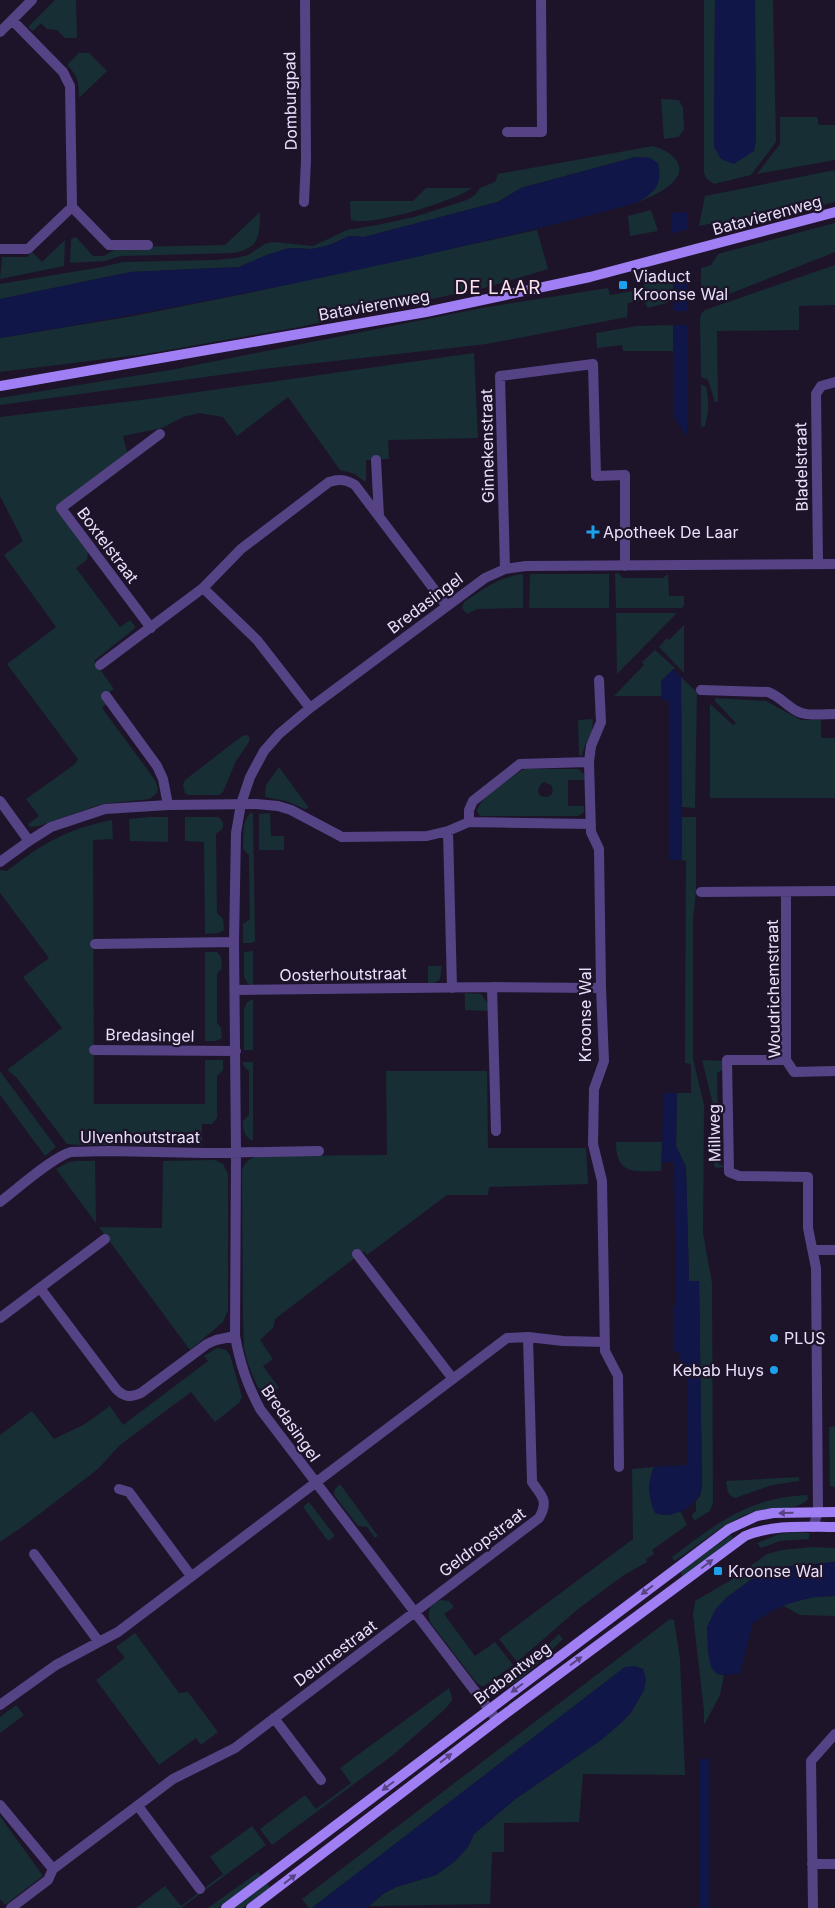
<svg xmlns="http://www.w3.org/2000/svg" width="835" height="1908" font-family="Inter,sans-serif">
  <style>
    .green { fill: #172e34; fill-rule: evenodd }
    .water { fill: #101647 }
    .pier { fill: #1d142a }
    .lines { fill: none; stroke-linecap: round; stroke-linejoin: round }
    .street { stroke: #564385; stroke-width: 10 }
    .secondary { stroke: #a07ff4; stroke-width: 10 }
    .oneway { fill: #584485 }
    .poi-dot { fill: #1ca2ec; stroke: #1d142a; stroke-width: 2 }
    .labels { text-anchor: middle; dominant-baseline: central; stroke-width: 4.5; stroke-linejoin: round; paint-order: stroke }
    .street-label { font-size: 16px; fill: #eae0fc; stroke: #1d142a }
    .poi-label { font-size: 16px; fill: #eae0fc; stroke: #1d142a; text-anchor: start }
    .quarter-label { font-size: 19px; letter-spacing: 1px; fill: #fde1ec; stroke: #1d142a }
  </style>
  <rect width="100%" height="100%" fill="#1d142a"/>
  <path class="green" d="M55 0H76L77 38H65L57 30 47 29 41 23 33 31 29 28V26Z
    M704 0H715L714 147 756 141 755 0H773L776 142 751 175 714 184 706 178 704 173Z
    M79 53H89L107 71 79 98C79 82 78 76 67 65Z
    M661 99 679 100 683 108 684 130 678 137 664 139Z
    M780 117H817L819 125H835V160L757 174 780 144Z
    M653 146C662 149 670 152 676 160 691 181 651 197 636 203L648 196 650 158 636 157 521 188 498 202 364 237 349 236 330 245 312 249 289 248 267 255 239 267 131 272 0 299V284L102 267 123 262 215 260 236 258 248 255 265 244 273 242 313 246 347 230 377 225 414 217 467 200 475 195 480 188 495 182 498 174Z
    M835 170V202L719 232 710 224 699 226 705 196Z
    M426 188H472C454 201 371 227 351 220L350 201H413Z
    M651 210 658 231 630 236 628 216Z
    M260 212C259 236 261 247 234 253L121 256 105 261 70 263 71 239 76 237 93 256H104L114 250 132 247 225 245Z
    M835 223V252L729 294 719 296 709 295 701 288V267L711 265 718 254Z
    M537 230 548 269 484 288 299 327 146 354 0 372V338L134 316 244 294Z
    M65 240 64 266 0 279 2 257H27L32 252 42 262Z
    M835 265V305L799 306V330L717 331 718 402H715L708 380 701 377 700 320 701 314 705 310Z
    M673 274V301L648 308 643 300 628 303 627 317 487 344 263 369 0 405V398L176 369 482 308 608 288 610 295 644 289V281Z
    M673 325 674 351H623L622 345 597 348 596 333 637 326Z
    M474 353 478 438 388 440 389 459 366 460V480L365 482 355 474 340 470 288 397 237 436 223 417 199 413 183 417 162 428 123 436 128 455 56 507 88 550 87 560 76 568 120 627 130 620 135 626 134 629 94 661 114 689 104 696 108 702 102 708 155 780 158 789 157 793 150 799 102 804 39 826 30 827 28 824 39 816 26 799 75 764 78 759 7 664 56 627 4 555 23 541 0 496V417L149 399Z
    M701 384 706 387C709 401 709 412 705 426L701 427Z
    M618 573 623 578H663L668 574 669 596H684V605L682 608H616L615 574Z
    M523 574V608L477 609 467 614 462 608 464 602C483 589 499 577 523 574Z
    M530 574H609V608H529Z
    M616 613H677L617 674Z
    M684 625V673L659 647 667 638 669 640Z
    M655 650 675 668 661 681 662 696H614L644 665 642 662Z
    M681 677 697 692 695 808 682 807Z
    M715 698 766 701 801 720H821V738H835V798H710V704L733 725 736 723 715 701Z
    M593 719 592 732 585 745 582 755 579 756 578 720Z
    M247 735 250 738 249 742 236 761 223 792 219 795H188L185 793 183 785 185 780 242 736Z
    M279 767 309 808 305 809 286 801 265 797 266 785Z
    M526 769H578L584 774 585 780H568V806H584V812L578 816H480L477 811C481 795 509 780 522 770ZM544 782 551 785C554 790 553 795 547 797L540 796 538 791 540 785Z
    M251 813H253L255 941 252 943H243V924L250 919 249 855 243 849C244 838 241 820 251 813Z
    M270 813 271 836H284V850H259V814Z
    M150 817H168V842L130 841 129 819Z
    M185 817H217L220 818 223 823V828L216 834 217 913 223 919 224 930 219 933 205 934 204 842 185 841Z
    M682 817H696V891L693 920V1059L704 1105 703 1233 712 1283 713 1502 710 1511 695 1520 693 1519 692 1515 696 1511V1501L700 1496 702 1487 699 1281H689L686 1167 676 1146 677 1093H691V1064L685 1063 686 861 682 860Z
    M112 820 113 839 93 840 94 1104H205V1060H223V1070L217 1076V1118L212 1124H202V1145H79L67 1144 16 1077 7 1070 62 1028 23 977 49 958 0 893V870L7 871C43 843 67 829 112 820Z
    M253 951V986L248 984 244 976V952Z
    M205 952H217L221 957 222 968 217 974V1023L221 1028 222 1038 216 1041H205Z
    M428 966H442L440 979 438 981 428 985Z
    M465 993 481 994 488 1004V1011L465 1010Z
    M253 999V1050H244V1009L247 1002Z
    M702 1060 723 1061 724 1069 717 1073 719 1164 726 1167 716 1168 714 1165 713 1104Z
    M243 1062H253V1141C244 1137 243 1130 243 1121L249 1115V1071L243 1065Z
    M0 1071 56 1147 45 1156 0 1095Z
    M386 1071H487L488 1148H586L588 1184 489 1187 488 1195H447L367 1255 364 1251 275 1319 273 1328 260 1340 273 1359 263 1366 279 1388 269 1392 258 1388 248 1364 244 1348 243 1313 242 1170C245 1162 250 1158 258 1156L387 1155Z
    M616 1142H662L661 1171C635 1171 616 1176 616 1142Z
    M215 1160 223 1164 228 1174V1310L223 1322 190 1350 99 1227 162 1228 163 1161Z
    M77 1161H95L96 1223 56 1169 69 1162Z
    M217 1348 226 1350 230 1355 242 1397 240 1402 215 1422 191 1392 120 1445 98 1469 25 1525 0 1542V1435L32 1411 54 1439 85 1424 110 1406 123 1425 208 1361 204 1356Z
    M835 1426V1487L830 1486 829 1427Z
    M654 1467 649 1486 652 1506 670 1515 680 1511 687 1525 652 1550 654 1554 646 1559 647 1562 624 1575 578 1609 517 1662 499 1639 633 1539 632 1469Z
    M799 1477V1481L772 1485 735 1498C727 1495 727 1489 726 1481Z
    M340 1484 378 1536 375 1538 367 1527 358 1526 334 1495 335 1489Z
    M807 1495 808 1499C795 1513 770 1506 753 1512 723 1522 700 1545 674 1561L672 1557C718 1523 747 1498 807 1495Z
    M309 1502 335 1536 328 1541 303 1507Z
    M795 1532 809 1533V1539L780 1541 761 1548 757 1543 779 1534Z
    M731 1535 733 1538 683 1577 680 1571Z
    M812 1547 835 1548V1562L771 1568 759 1574 726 1598 717 1674 724 1675 720 1695 704 1725V1711L693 1615 695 1601 731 1580 767 1554 782 1550Z
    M835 1596V1616L800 1615 782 1605 813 1597Z
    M441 1600 449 1601 454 1607 444 1614 475 1656 495 1642 513 1665 484 1686H481L475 1681 430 1622C427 1611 430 1604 441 1600Z
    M670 1619 674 1620 680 1659 685 1775 583 1774 579 1822 504 1823V1852H492L490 1904 369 1906 383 1894 396 1887 436 1875 455 1861 468 1847 474 1834 514 1800 601 1740 621 1723 630 1714 644 1690 625 1667 312 1908H309L302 1899Z
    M135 1633 179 1693 188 1692 218 1732 201 1745 196 1738 159 1765 96 1680 125 1658 116 1647Z
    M559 1634 563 1639C552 1649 510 1696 496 1688L533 1660Z
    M449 1688 452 1697V1701L444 1710 393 1755 272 1845 260 1829 305 1795 316 1809 351 1783 340 1768Z
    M16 1705 24 1715 0 1733V1717Z
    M0 1816 43 1876 5 1905 0 1899Z
    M252 1826 266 1845 181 1908H136L165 1886 181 1906 223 1874 210 1857Z
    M258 1872 261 1876 218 1908H208Z
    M267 1883 270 1888 243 1908H235Z"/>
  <path class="water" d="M715 0H755L756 141 754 151 734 164 721 159 714 147Z
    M636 157 650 158 658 163C663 186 655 192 636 203 427 259 214 302 0 338V299L131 272 239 267 267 255 289 248 312 249 330 245 349 236 364 237 498 202 521 188Z
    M687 212 688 229 710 224 711 265 688 271 687 436 673 416V274L644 281V240L672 233V213Z
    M673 669 681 677 682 860H669V701L662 700 661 681Z
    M663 1093H677L676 1146 686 1167 689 1281H699L702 1487C698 1506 673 1520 655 1513 648 1497 647 1483 654 1467L687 1465V1374L681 1373 680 1352H674V1306L676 1305 674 1162H662Z
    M835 1562V1596C801 1597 781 1604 753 1623L740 1673 729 1675 717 1674 711 1667 708 1652 707 1627 715 1610 726 1598 759 1574 771 1568Z
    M635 1666 643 1669 646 1679 644 1690 630 1714 621 1723 601 1740 514 1800 474 1834 468 1847 455 1861 436 1875 396 1887 383 1894 367 1908H312L625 1667Z
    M700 1759H709V1908H699Z"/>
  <path class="pier" d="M710 224 711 265 644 281V240Z
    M673 311H688L687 325H673Z"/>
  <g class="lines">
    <path class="street" d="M12 20 63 72 70 86 72 207 109 245H148
      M0 32 32 0
      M507 132H542L541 0
      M304 202 306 160 305 0
      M0 249H28L72 207
      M376 460 379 516
      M818 564 816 394 821 386 835 382
      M505 569 500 376 593 364 596 476 625 475V566
      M151 628 61 508 160 434
      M100 665 203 588
      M599 680 601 722 591 746 589 762 591 832 599 849 601 988 604 1061 594 1089 593 1144 602 1181 605 1351 618 1376 619 1467
      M701 690 768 692C779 696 785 704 795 710 806 717 822 714 835 714
      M106 696 157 766 163 779 168 805
      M310 708 257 640 203 588 241 549 329 482C339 479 345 479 355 485L446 605
      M0 801 29 841 0 862
      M469 822V810L473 801 520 764 589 762
      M448 831 452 988
      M29 841 51 827 105 809 168 805 256 804 278 806 291 810 342 837 427 836 448 831 469 822 591 824
      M701 892 835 891
      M786 892V1060L794 1072 835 1071
      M95 944 234 942
      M235 990 492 987
      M94 1050 236 1051
      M786 1060H727L729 1172 739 1176 808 1177V1228L816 1268 818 1512 813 1527
      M496 1131 492 987 601 988
      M0 1202C16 1190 54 1156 71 1152L108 1151 206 1153 319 1151
      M813 1250H835
      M357 1254 453 1379
      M40 1288 116 1389C124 1397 130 1398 141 1393L207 1344 216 1340 235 1336
      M0 1318 105 1239
      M119 1489 129 1492 191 1576
      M34 1554 99 1642 118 1632 507 1338 528 1337 563 1341 605 1342
      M0 1705 56 1665 99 1642
      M274 1718 321 1780
      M497 1720 260 1409C247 1384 240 1364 235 1336L236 1151 234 942 236 833 241 804 250 777 264 751 279 734 310 708 485 578 505 569 526 566 835 564
      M0 1805 53 1869
      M138 1806 200 1889
      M812 1864H835
      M11 1908 48 1880 53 1869 173 1779 235 1748 539 1518C549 1501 542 1496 532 1482L528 1337
      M813 1908 811 1761 835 1734"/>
    <path class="secondary" d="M0 386 426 312 590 277 835 212
      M226 1908 729 1529 757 1516 773 1513 835 1512
      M251 1908 497 1720 745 1536C774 1524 804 1527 835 1527"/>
  </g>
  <defs><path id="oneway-solid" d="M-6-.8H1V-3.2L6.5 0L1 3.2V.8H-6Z" transform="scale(1.25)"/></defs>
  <g class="oneway">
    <use href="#oneway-solid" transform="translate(786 1513) rotate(179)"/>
    <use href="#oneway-solid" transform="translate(707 1564) rotate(-37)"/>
    <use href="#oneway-solid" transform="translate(647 1590) rotate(143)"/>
    <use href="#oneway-solid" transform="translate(576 1661) rotate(-36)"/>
    <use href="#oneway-solid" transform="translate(517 1688) rotate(143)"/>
    <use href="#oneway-solid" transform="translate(446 1758) rotate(-38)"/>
    <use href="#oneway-solid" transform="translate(388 1786) rotate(143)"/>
    <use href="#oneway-solid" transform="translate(290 1879) rotate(-38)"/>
  </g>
  <g class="poi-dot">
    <rect x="618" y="280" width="10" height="10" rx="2.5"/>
    <path d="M590.5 524.5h5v5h5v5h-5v5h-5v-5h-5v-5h5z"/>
    <circle cx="774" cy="1338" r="5"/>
    <circle cx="774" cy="1370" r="5"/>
    <rect x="713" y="1566" width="10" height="10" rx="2.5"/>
  </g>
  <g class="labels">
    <g class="street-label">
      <text transform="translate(290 101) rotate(-91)">Domburgpad</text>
      <text transform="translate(767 215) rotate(-15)">Batavierenweg</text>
      <text transform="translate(374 305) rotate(-10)">Batavierenweg</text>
      <text transform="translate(487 446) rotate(-91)">Ginnekenstraat</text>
      <text transform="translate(801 467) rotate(-91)">Bladelstraat</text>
      <text transform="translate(108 545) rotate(53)">Boxtelstraat</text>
      <text transform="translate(425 603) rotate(-37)">Bredasingel</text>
      <text transform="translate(343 974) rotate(-1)">Oosterhoutstraat</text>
      <text transform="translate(773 989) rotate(-91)">Woudrichemstraat</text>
      <text transform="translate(585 1015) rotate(-90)">Kroonse Wal</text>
      <text transform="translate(150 1035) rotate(1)">Bredasingel</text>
      <text transform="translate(714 1133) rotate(-91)">Millweg</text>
      <text x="140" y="1137">Ulvenhoutstraat</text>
      <text transform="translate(291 1423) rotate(55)">Bredasingel</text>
      <text transform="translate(482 1542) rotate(-37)">Geldropstraat</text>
      <text transform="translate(335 1653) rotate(-37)">Deurnestraat</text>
      <text transform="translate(512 1673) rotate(-37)">Brabantweg</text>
    </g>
    <g class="poi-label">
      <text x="633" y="276">Viaduct<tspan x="633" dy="18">Kroonse Wal</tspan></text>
      <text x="603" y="532">Apotheek De Laar</text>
      <text x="784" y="1338">PLUS</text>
      <text x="764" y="1370" text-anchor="end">Kebab Huys</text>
      <text x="728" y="1571">Kroonse Wal</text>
    </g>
    <g class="quarter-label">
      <text x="498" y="287">DE LAAR</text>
    </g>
  </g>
</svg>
